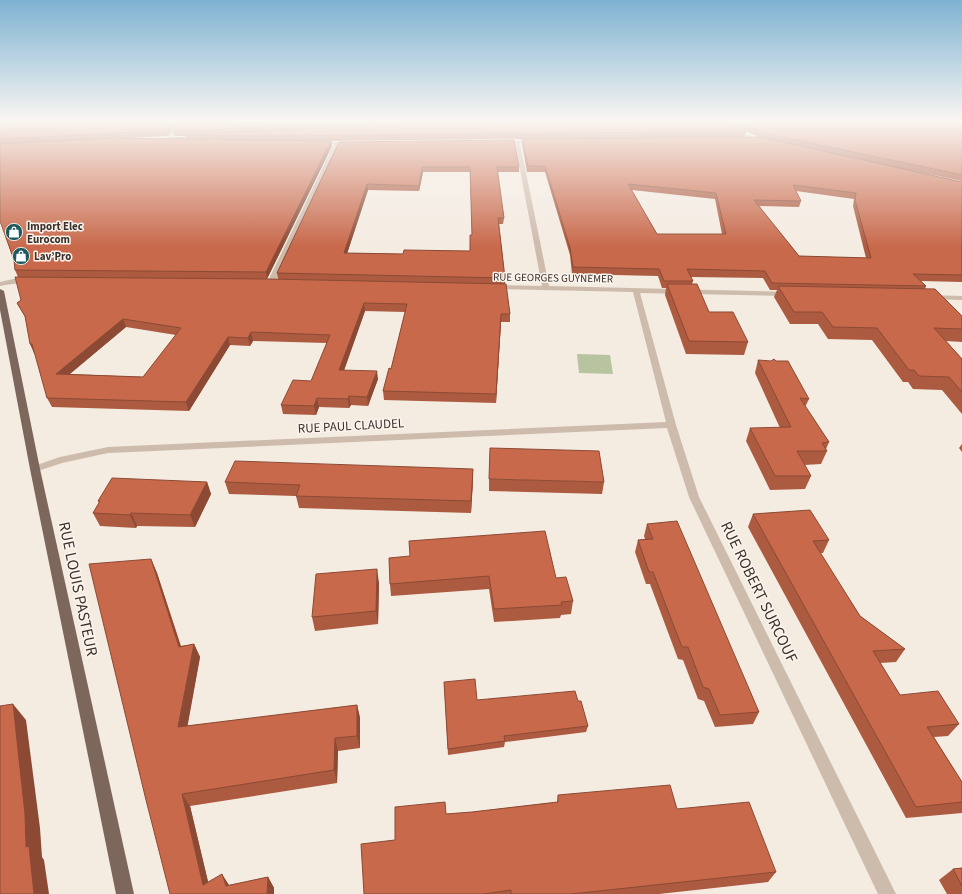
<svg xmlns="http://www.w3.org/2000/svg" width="962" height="894" font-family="'Source Sans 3',sans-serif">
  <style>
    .green { fill: #b8c4a0 }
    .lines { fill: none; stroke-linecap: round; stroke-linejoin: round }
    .minor { fill: #cdbbac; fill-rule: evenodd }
    .major { fill: #7d675c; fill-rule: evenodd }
    .wall { fill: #ac5a40; fill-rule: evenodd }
    .shaded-wall { fill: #8c4a34 }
    .building { fill: #c8694b; stroke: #8c4a34; fill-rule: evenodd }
    .labels { text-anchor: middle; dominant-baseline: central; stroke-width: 3; stroke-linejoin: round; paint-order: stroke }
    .far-poi-label { font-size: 11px; font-weight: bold; fill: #3b302b; stroke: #fbf5ee; text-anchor: start }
    .far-street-label { font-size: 11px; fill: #3b302b; stroke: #fbf5ee }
    .street-label { font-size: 13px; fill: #3b302b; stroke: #fbf5ee }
    .near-street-label { font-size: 16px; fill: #3b302b; stroke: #fbf5ee }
  </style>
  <rect width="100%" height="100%" fill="#f4ebe1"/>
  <path class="green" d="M577 354 610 355 613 374 579 373Z"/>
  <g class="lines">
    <path class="minor" d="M178 122H182L173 135V139H169V135Z
      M713 122H718L761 140 757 141Z
      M499 141H535L537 142 520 143 549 286 790 292 794 294 790 296 640 293 676 425 699 497 896 894H878L689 497 667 428 108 453 62 463 35 472 30 469 31 467 60 457 108 447 666 422 633 292 494 289 490 287 494 285 542 286 515 143H501Z
      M317 142H351L353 143 339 144 275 283 268 285 267 283 334 144H319Z
      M13 279H30L34 281C30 283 7 284 0 286V282Z
      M927 295 962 296V300L930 299 926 297Z"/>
    <path class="major" d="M200 136 202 138 148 140 146 139Z
      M0 289 4 291 40 469 134 894H116L30 469 0 310Z"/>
  </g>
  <path class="wall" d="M0 122H177L168 136 128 138 187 139 186 136H174L173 131 179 122H962V181L910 170 962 182V282L921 281 926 286 925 289 962 316V342L946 341 962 359V414L942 390 913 389 908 382H903L872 340 828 339 818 324H790L774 297 777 290H770L763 278 690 277 693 281 692 284 709 312 748 342 744 355 686 354 665 295 666 288H662L658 276 572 274 570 255 545 172H527L522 144V139L319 141H331L332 146 267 279H278L277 273 339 142 519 167V172H497L504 218 503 224H499L505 278V284L510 314V322H501L496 403 384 400 383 391 391 369 405 312 365 311 344 370 378 379 368 406 351 405 349 408 319 407 316 415 283 414 281 405 311 381 327 343 253 341 250 346 230 345 189 411 52 407 47 398 35 352 34 353 25 317 17 303 21 300 18 277 15 270 14 260 0 221ZM732 126 757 136V137H745L746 132ZM423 172H470L472 235 470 251 403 254 347 253 368 190 419 191ZM632 190 715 199 722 234H657ZM796 191 854 199 853 206 866 258 799 256 759 206 799 207 801 201ZM126 327 176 335 143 377 70 374Z
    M758 360 809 399 805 407 829 442 826 449 827 451 821 464 804 465 811 476 805 489 770 490 746 441 750 428H780L755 373Z
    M962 444V452L959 448Z
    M473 469V480L471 513 299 508 296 496 229 494 225 482Z
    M489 479 604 482 602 494 489 491Z
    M207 482 211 494 195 527 137 526 136 528 100 526 93 513 99 503 98 501Z
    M753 514 829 540 823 553H820L860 616 905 649 896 662 880 663 900 695 959 724 948 736 934 737 962 782V813L906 818 748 527Z
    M647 524 759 712 753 724 715 727 704 701 698 699 683 660 678 659 650 584H646L635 552 638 540 645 539 644 536Z
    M389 558 556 578 573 601 571 614 561 615 560 618 494 622 489 589 391 596 390 584Z
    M151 559 157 573 181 646 194 644 200 657 187 726 357 705 360 718V748L338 751 337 783 190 806 208 882 229 885 268 877 274 888 170 894Z
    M379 583 378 624 315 631 312 617Z
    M444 682 477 700 578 701 588 726 586 732 505 742 504 747 448 755Z
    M558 795 677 809 776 872 768 882 659 894H364L395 840 446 814 472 812 557 802Z
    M962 868V894H947L939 880 953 869Z"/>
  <path class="shaded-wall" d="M0 122H22L0 125Z
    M173 122H177L168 136 166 131Z
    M331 141 332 146 267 279 266 272Z
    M422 167 423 172 419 191V186Z
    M367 184 368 190 345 260 344 253Z
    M364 303 365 311 341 379 339 370Z
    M501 314V322L496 403V394Z
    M123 319 126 327 60 382 56 374Z
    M251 332 253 341 250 346 248 338Z
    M228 337 230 345 189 411 186 402Z
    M30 344H32L36 352 34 353Z
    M377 371 378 379 368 406 367 397Z
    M349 396 351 405 349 408 348 399Z
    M317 398 319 407 316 415 314 406Z
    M473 469V480L471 513V501Z
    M207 482 211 494 195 527 190 515Z
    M131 513 137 526 136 528 130 515Z
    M151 559 157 573 185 660 179 647Z
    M377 569 379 583 378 624 376 611Z
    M194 644 200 657 185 740 178 727Z
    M13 704 26 720 40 828 42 857 44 860 49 894H34L26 847Z
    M357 705 360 718V748L357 736Z
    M335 738 338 751 337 783 334 770Z
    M182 794 190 806 211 894 203 885Z
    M222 874 229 885 232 894 226 886Z
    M268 877 274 888V894H267Z"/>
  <path class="building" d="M20 122H173L166 131 0 139V125L15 123Z
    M179 122H372L173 131Z
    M458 122H722L746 132 245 136 186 135Z
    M735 122H905L912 125 918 124V122H962V175L759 132 758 130Z
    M760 137 962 182V275L913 274 926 286 772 283 765 271 687 269 693 281H664L659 269 573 267 570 248 545 166H528L522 139ZM628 184 716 193 726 234H657ZM793 185 856 193 855 200 871 258 799 256 754 200 801 201Z
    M116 138 331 141 266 272 15 270 14 260 0 221V144Z
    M514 140 519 167H497L504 218H498L505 278 277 273 339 142ZM422 167H470L472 235H470V251L404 250 403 254 344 253 367 184 419 186Z
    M15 277 269 279 506 284 510 314H501L496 394 383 391 389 368 391 369 407 304 364 303 339 370 377 371 367 397 349 396 348 399 317 398 314 406 281 405 293 380 311 381 330 335 251 332 248 338 228 337 186 402 47 398 32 344H30L25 316 17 303 21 300ZM123 319 181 328 143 377 56 374Z
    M667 284H697L709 312H733L748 342 689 341Z
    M778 286 935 289 962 316V329L934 328 962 359V392L949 377 919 376 914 370H909L877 328 833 327 822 312H794Z
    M774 359 776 361H788L809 399 800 398 829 442 822 443 827 451H797L811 476H775L750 428 791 427 758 360 771 361Z
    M490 448 599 451 604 482 489 479Z
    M235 461 473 469 471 501 296 496 300 485 225 482Z
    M112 478 207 482 190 515 131 513 130 515 93 513 100 501H98Z
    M810 510 829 540 813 541 860 616 905 649 873 651 900 695 938 691 959 724 927 727 962 782V802L916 807 753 514Z
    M677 521 759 712 720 715 709 689 703 687 688 647H682L653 572H649L638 540 653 539 647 524Z
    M545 531 556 578 566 577 573 601 561 602 562 605 494 609 489 576 390 584 389 558 410 556 409 541Z
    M151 559 179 647 194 644 178 727 357 705V736L335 738 334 770 182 794 203 885 222 874 226 886 268 877 267 894H170L146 800 89 564Z
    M377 569 376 611 312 617 316 574Z
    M475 679 477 700 575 691 578 701H581L588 726 504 736 505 741 448 749 444 682Z
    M13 704 25 814 26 847 29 846 34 894H0V706Z
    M670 785 677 809 749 802 776 872 571 894H511V890L484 894H364L361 844 395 840V807L445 802 446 814 472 812 558 802V795Z
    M962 868V886L953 869Z"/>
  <linearGradient id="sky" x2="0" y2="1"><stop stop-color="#7eb2d2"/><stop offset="0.49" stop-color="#faf6f2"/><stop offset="1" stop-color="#faf6f2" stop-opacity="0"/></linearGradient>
  <rect width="962" height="247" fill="url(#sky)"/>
  <defs>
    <symbol id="shop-disc" viewBox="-11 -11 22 22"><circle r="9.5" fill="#1f5a5e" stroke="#fbf5ee"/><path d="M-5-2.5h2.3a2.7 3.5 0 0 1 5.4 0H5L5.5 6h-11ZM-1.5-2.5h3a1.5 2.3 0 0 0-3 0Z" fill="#fff"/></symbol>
  </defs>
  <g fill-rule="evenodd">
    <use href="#shop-disc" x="4" y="222" width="20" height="20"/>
    <use href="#shop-disc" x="11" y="246" width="20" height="20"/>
  </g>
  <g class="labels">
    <g class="far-poi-label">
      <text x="27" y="226">Import Elec<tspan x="27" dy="13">Eurocom</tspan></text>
      <text x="34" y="256">Lav’Pro</text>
    </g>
    <g class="far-street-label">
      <text transform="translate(553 278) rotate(1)">RUE GEORGES GUYNEMER</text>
    </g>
    <g class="street-label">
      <text transform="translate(351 426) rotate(-3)">RUE PAUL CLAUDEL</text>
    </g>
    <g class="near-street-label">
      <text transform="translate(78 589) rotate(78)">RUE LOUIS PASTEUR</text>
      <text transform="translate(759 592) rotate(64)">RUE ROBERT SURCOUF</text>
    </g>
  </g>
</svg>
